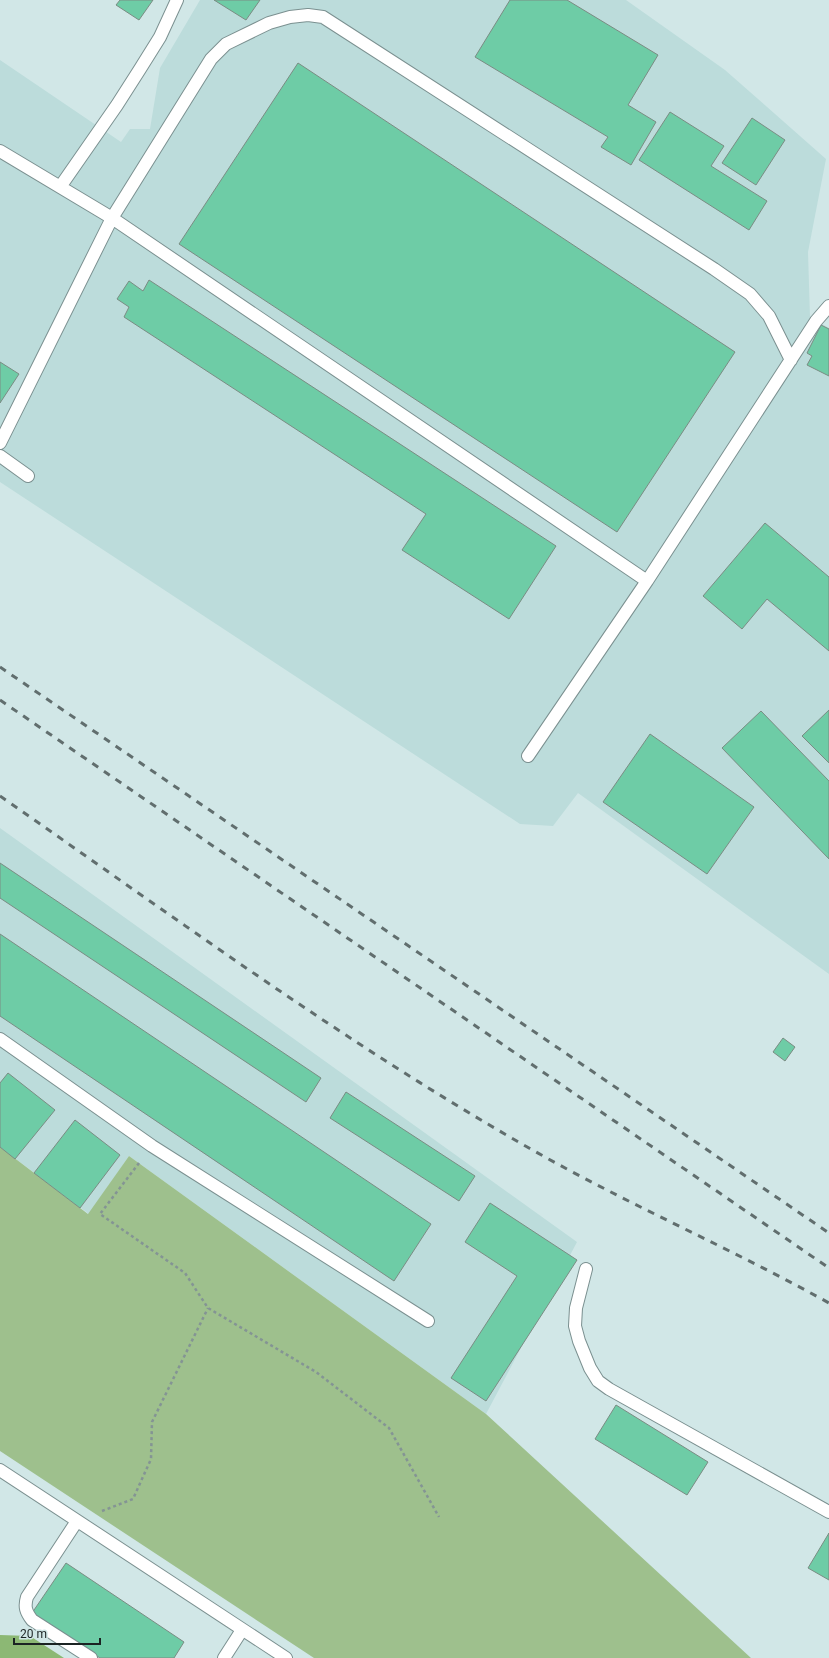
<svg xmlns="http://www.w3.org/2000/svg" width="829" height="1658" font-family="Roboto,sans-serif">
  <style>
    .built { fill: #bcdcdb }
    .green { fill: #9ec08d }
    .forest { fill: #8cb874 }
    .building { fill: #6ecca6; stroke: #7a8c83 }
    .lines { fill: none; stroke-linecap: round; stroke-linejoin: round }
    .service-casing { stroke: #7b9090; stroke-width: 14 }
    .path { stroke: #849494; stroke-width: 2.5; stroke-dasharray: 3 3; stroke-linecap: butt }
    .service { stroke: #fff; stroke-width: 12 }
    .rail { stroke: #616e6e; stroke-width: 3; stroke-dasharray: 7 7; stroke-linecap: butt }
  </style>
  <rect width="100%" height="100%" fill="#d1e7e7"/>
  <path class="built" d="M200 0H626L725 70 826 159 808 252 810 317 829 328V974L578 793 553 826 520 824 0 482V60L121 142 130 129H150L160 68Z
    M0 828 577 1242 486 1414 129 1156 89 1214 0 1147Z"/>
  <path class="green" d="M0 1147 88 1214 129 1156 486 1414 751 1658H314L0 1451Z"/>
  <path class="forest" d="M0 1635 30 1636 64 1658H0Z"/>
  <path class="building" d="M120 0H153L139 20 116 5Z
    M214 0H260L246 20Z
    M510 0H567L658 55 628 105 656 122 631 165 601 147 608 137 475 57Z
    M298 63 735 352 617 532 179 244Z
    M670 112 724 146 711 166 767 201 749 230 639 160Z
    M752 118 785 140 756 185 722 163Z
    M149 280 556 546 509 619 402 550 426 514 124 317 129 307 117 299 129 281 143 291Z
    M821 325 829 329V376L807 365 812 356 807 353Z
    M0 362 19 374 0 403Z
    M765 523 829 577V651L767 599 742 629 703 596Z
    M829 710V763L802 736Z
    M761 711 829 781V859L722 748Z
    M650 734 754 807 707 874 603 802Z
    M0 863 321 1078 306 1102 0 898Z
    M0 934 431 1224 394 1281 0 1016Z
    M783 1038 795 1047 785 1061 773 1052Z
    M8 1073 55 1110 15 1159 0 1147V1083Z
    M346 1092 475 1176 459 1201 330 1118Z
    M75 1120 120 1155 80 1208 34 1173Z
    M490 1203 577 1260 486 1401 451 1378 517 1276 465 1242Z
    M616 1405 708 1462 687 1495 595 1439Z
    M829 1533V1580L808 1568Z
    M66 1563 184 1642 174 1658H100L32 1613Z"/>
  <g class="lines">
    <defs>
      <path id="service" d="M0 151 112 218 647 581 816 321 829 306
        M60 187 117 105 140 69 160 37 177 0
        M0 443 112 218 211 59 226 44 269 23 290 17 308 15 323 17 714 269 750 294 769 316 791 360
        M0 456 28 476
        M528 756 647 581
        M0 1039 152 1146 428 1321
        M586 1269 576 1308 575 1326 579 1341 590 1368 598 1381 609 1389 829 1512
        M0 1470 286 1658
        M77 1521 27 1597C24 1607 26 1612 32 1620L91 1658
        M224 1658 242 1630"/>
    </defs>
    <use href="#service" class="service-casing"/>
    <path class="path" d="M139 1163 100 1214 185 1273 208 1308 316 1372 389 1428 439 1517
      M102 1511 133 1499 151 1459 152 1422 208 1308"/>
    <use href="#service" class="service"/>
    <path class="rail" d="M0 667 829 1233
      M0 700 829 1268
      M0 796C174 917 345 1043 529 1148 627 1204 730 1248 829 1303"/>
  </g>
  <path d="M14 1638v6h86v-6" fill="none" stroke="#1b2323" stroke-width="2"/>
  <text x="20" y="1638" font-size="12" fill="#1b2323" stroke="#d1e7e7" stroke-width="3" paint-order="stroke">20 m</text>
</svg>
